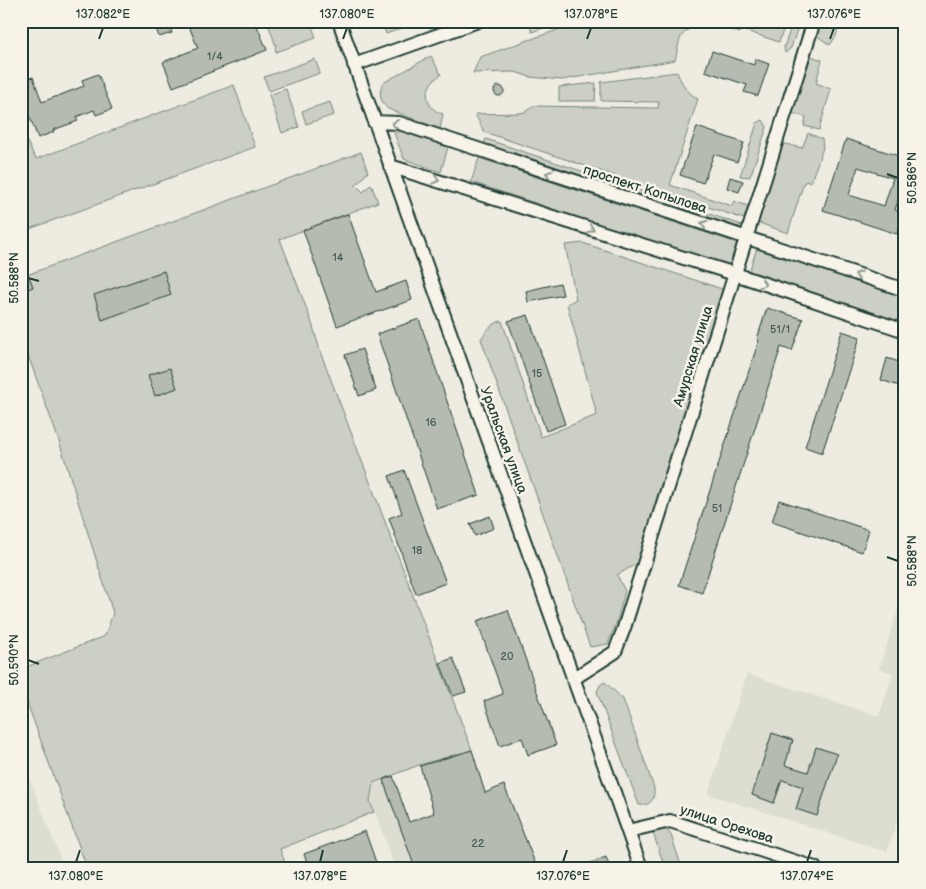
<svg xmlns="http://www.w3.org/2000/svg" width="926" height="889" font-family="'Balsamiq Sans',sans-serif">
  <style>
    .built { fill: #ddddd2 }
    .green { fill: #cccfc4; stroke: #76867c }
    .building { fill: #b5bbb0; stroke: #1f3d34; fill-rule: evenodd }
    .lines { fill: none; stroke-linecap: round; stroke-linejoin: round }
    .minor-casing { stroke: #1f3d34; stroke-width: 16 }
    .minor { stroke: #f7f3e8; stroke-width: 12 }
    .oneway { stroke: #8b988e }
    .ticks { fill: none; stroke: #1f3d34; stroke-width: 2 }
    .labels { text-anchor: middle; dominant-baseline: central; stroke-width: 5; stroke-linejoin: round; paint-order: stroke }
    .number-label { font-size: 11px; fill: #445c53 }
    .street-label { font-size: 14px; fill: #1f3d34; stroke: #f7f3e8 }
    .neatline { fill: none; stroke: #1f3d34; stroke-width: 2 }
    .ticks-label { font-size: 12px; text-anchor: middle; fill: #1f3d34 }
  </style>
  <rect width="100%" height="100%" fill="#eeece1"/>
  <filter id="ink" filterUnits="userSpaceOnUse"><feTurbulence type="fractalNoise" baseFrequency=".02" numOctaves="2"/><feDisplacementMap in="SourceGraphic" scale="10" xChannelSelector="R" yChannelSelector="G"/><feConvolveMatrix kernelMatrix="1 2 1 2 8 2 1 2 1" color-interpolation-filters="sRGB"/></filter>
  <g filter="url(#ink)">
    <path class="built" d="M900 603 905 605V798L887 852 708 794 747 674 879 716 893 673 879 669Z
      M21 756 64 868H21Z
      M393 776 426 868H395L371 801 373 784Z"/>
    <path class="green" d="M267 21H310L316 38 276 52 275 47 276 46Z
      M395 21H421L386 34 383 25Z
      M528 21H562L532 32Z
      M583 21H744L740 33C723 27 694 17 681 37 678 43 677 53 675 60L562 80 530 77 515 72 473 73 480 57Z
      M750 21H774L785 25 779 42 746 31Z
      M793 21H800L791 48 785 53 784 47Z
      M820 21H845L842 26 838 28 836 36 830 45 816 35Z
      M431 56 441 75C423 84 422 108 443 114L440 129 388 109C380 102 378 92 383 83Z
      M811 56 822 60 816 83 831 89 819 130 804 126 806 117 792 113Z
      M315 59 320 73 269 91 264 77Z
      M677 72C681 83 688 93 698 99L670 185 732 206 734 201 748 206 744 219 484 132 475 114 520 113 525 112 533 106 658 108 659 102 601 101V82Z
      M596 83 595 101H559V87Z
      M234 85 255 147 21 232V139L26 140 36 159Z
      M286 89 299 127 282 133 269 95Z
      M330 102 334 115 306 124 302 111Z
      M763 120 767 127 750 177 740 176 757 123Z
      M401 131 448 147 441 172 404 159 394 133Z
      M808 133 822 139 823 148 811 181 804 182 788 233 756 222 782 143 802 148Z
      M486 139 742 225 736 227 484 144Z
      M361 152 368 172 356 185 363 192 371 184 378 202 280 239 312 323 320 351 472 750 419 765 373 783 370 801 374 812 280 849 287 868H87L21 686V669L105 636 113 613 59 441 21 336V277Z
      M479 158 737 243 729 267 471 182Z
      M583 243 725 290 640 562 617 575 625 591 617 621 608 644 590 647 481 339C487 330 492 323 502 321L541 437 597 415 567 304 576 299 565 245Z
      M757 248 905 297V323L749 272Z
      M605 682 623 699 654 788C655 799 651 806 639 805L597 692 600 685Z
      M662 829 667 830 671 835 682 868H665L653 833Z"/>
    <path class="building" d="M168 21 172 33 159 37 155 25Z
      M194 21H255L267 50 173 87 163 62 198 48 188 24Z
      M712 51 754 65 755 59 769 64 758 96 744 92 747 85 705 71Z
      M98 74 112 109 96 115 94 110 76 117 78 121 53 130 54 132 38 138 21 95V81L33 77 42 102 84 86 82 80Z
      M494 91a5 5 0 1 1 10 0a5 5 0 1 1-10 0Z
      M697 127 744 143 737 162 714 154 703 183 680 175Z
      M846 139 905 158V180L895 210 904 213 897 234 823 210ZM858 167 893 178 884 206 849 195Z
      M730 177 743 181 739 192 727 188Z
      M348 214 376 292 406 281 412 300 337 326 303 230Z
      M164 271 171 295 102 320 94 295Z
      M29 276 33 287 21 292V279Z
      M560 283 563 295 528 302 526 291Z
      M767 308 803 319 792 351 781 347 702 593 679 585 759 340 757 339Z
      M528 315 565 424 546 431 508 321Z
      M419 319 479 495 437 509 377 334Z
      M842 331 860 337 822 453 805 447Z
      M362 349 376 390 359 396 345 355Z
      M887 358 905 364V388L881 380Z
      M170 368 177 388 155 396 148 375Z
      M404 470 446 583 416 594 389 518 402 513 389 476Z
      M779 500 869 530 862 552 772 522Z
      M490 516 494 528 475 536 470 524Z
      M508 610 556 745 528 755 522 738 500 746 484 701 503 694 477 621Z
      M453 658 466 692 453 696 440 663Z
      M772 733 793 740 785 765 808 772 816 747 837 754 817 816 796 809 803 787 782 780 774 803 752 795Z
      M472 750 485 793 504 785 537 868H415L383 780 393 776 409 822 434 813 420 766Z
      M365 831 378 868H309L304 854Z
      M606 857 610 868H580V867Z"/>
    <g class="lines">
      <defs>
        <path id="minor" d="M339 21 641 868
          M354 65 478 21
          M374 122 399 123 905 290
          M390 166 735 274 905 331
          M573 679 615 652 624 628 814 21
          M628 831 670 821 815 868"/>
      </defs>
      <use href="#minor" class="minor-casing"/>
      <use href="#minor" class="minor"/>
    </g>
    <defs><path id="oneway-chevron" d="M-2-3.5L2.5 0L-2 3.5" fill="none" stroke-width="1.6" stroke-linecap="round" stroke-linejoin="round" transform="scale(1.25)"/></defs>
    <g class="oneway">
      <use href="#oneway-chevron" transform="translate(395 124) rotate(-173)"/>
      <use href="#oneway-chevron" transform="translate(549 174) rotate(-162)"/>
      <use href="#oneway-chevron" transform="translate(436 180) rotate(17)"/>
      <use href="#oneway-chevron" transform="translate(704 224) rotate(-162)"/>
      <use href="#oneway-chevron" transform="translate(591 229) rotate(18)"/>
      <use href="#oneway-chevron" transform="translate(858 275) rotate(-162)"/>
      <use href="#oneway-chevron" transform="translate(763 284) rotate(18)"/>
    </g>
  </g>
  <path class="ticks" d="M99 39 103 28M343 39 347 28M587 39 591 28M830 39 834 28M887 174 898 178M28 278 39 281M887 557 898 561M28 660 39 664M76 862 80 850M320 862 323 850M563 862 567 850M807 862 811 850"/>
  <g class="labels">
    <g class="number-label">
      <text x="215" y="56">1/4</text>
      <text x="338" y="257">14</text>
      <text x="780" y="329">51/1</text>
      <text x="537" y="373">15</text>
      <text x="431" y="422">16</text>
      <text x="717" y="508">51</text>
      <text x="417" y="550">18</text>
      <text x="507" y="656">20</text>
      <text x="478" y="843">22</text>
    </g>
    <g class="street-label">
      <text transform="translate(645 189) rotate(18)">проспект Копылова</text>
      <text transform="translate(693 356) rotate(-73)">Амурская улица</text>
      <text transform="translate(504 440) rotate(70)">Уральская улица</text>
      <text transform="translate(727 824) rotate(18)">улица Орехова</text>
    </g>
  </g>
  <rect width="926" height="889" fill="none" stroke="#f7f3e8" stroke-width="55"/>
  <rect x="28" y="28" width="870" height="834" class="neatline"/>
  <g class="ticks-label">
    <text x="103" y="18">137.082°E</text>
    <text x="347" y="18">137.080°E</text>
    <text x="591" y="18">137.078°E</text>
    <text x="834" y="18">137.076°E</text>
    <text transform="translate(912 178) rotate(-90)" y="4">50.586°N</text>
    <text transform="translate(14 278) rotate(-90)" y="4">50.588°N</text>
    <text transform="translate(912 561) rotate(-90)" y="4">50.588°N</text>
    <text transform="translate(14 660) rotate(-90)" y="4">50.590°N</text>
    <text x="76" y="880">137.080°E</text>
    <text x="320" y="880">137.078°E</text>
    <text x="563" y="880">137.076°E</text>
    <text x="807" y="880">137.074°E</text>
  </g>
</svg>
